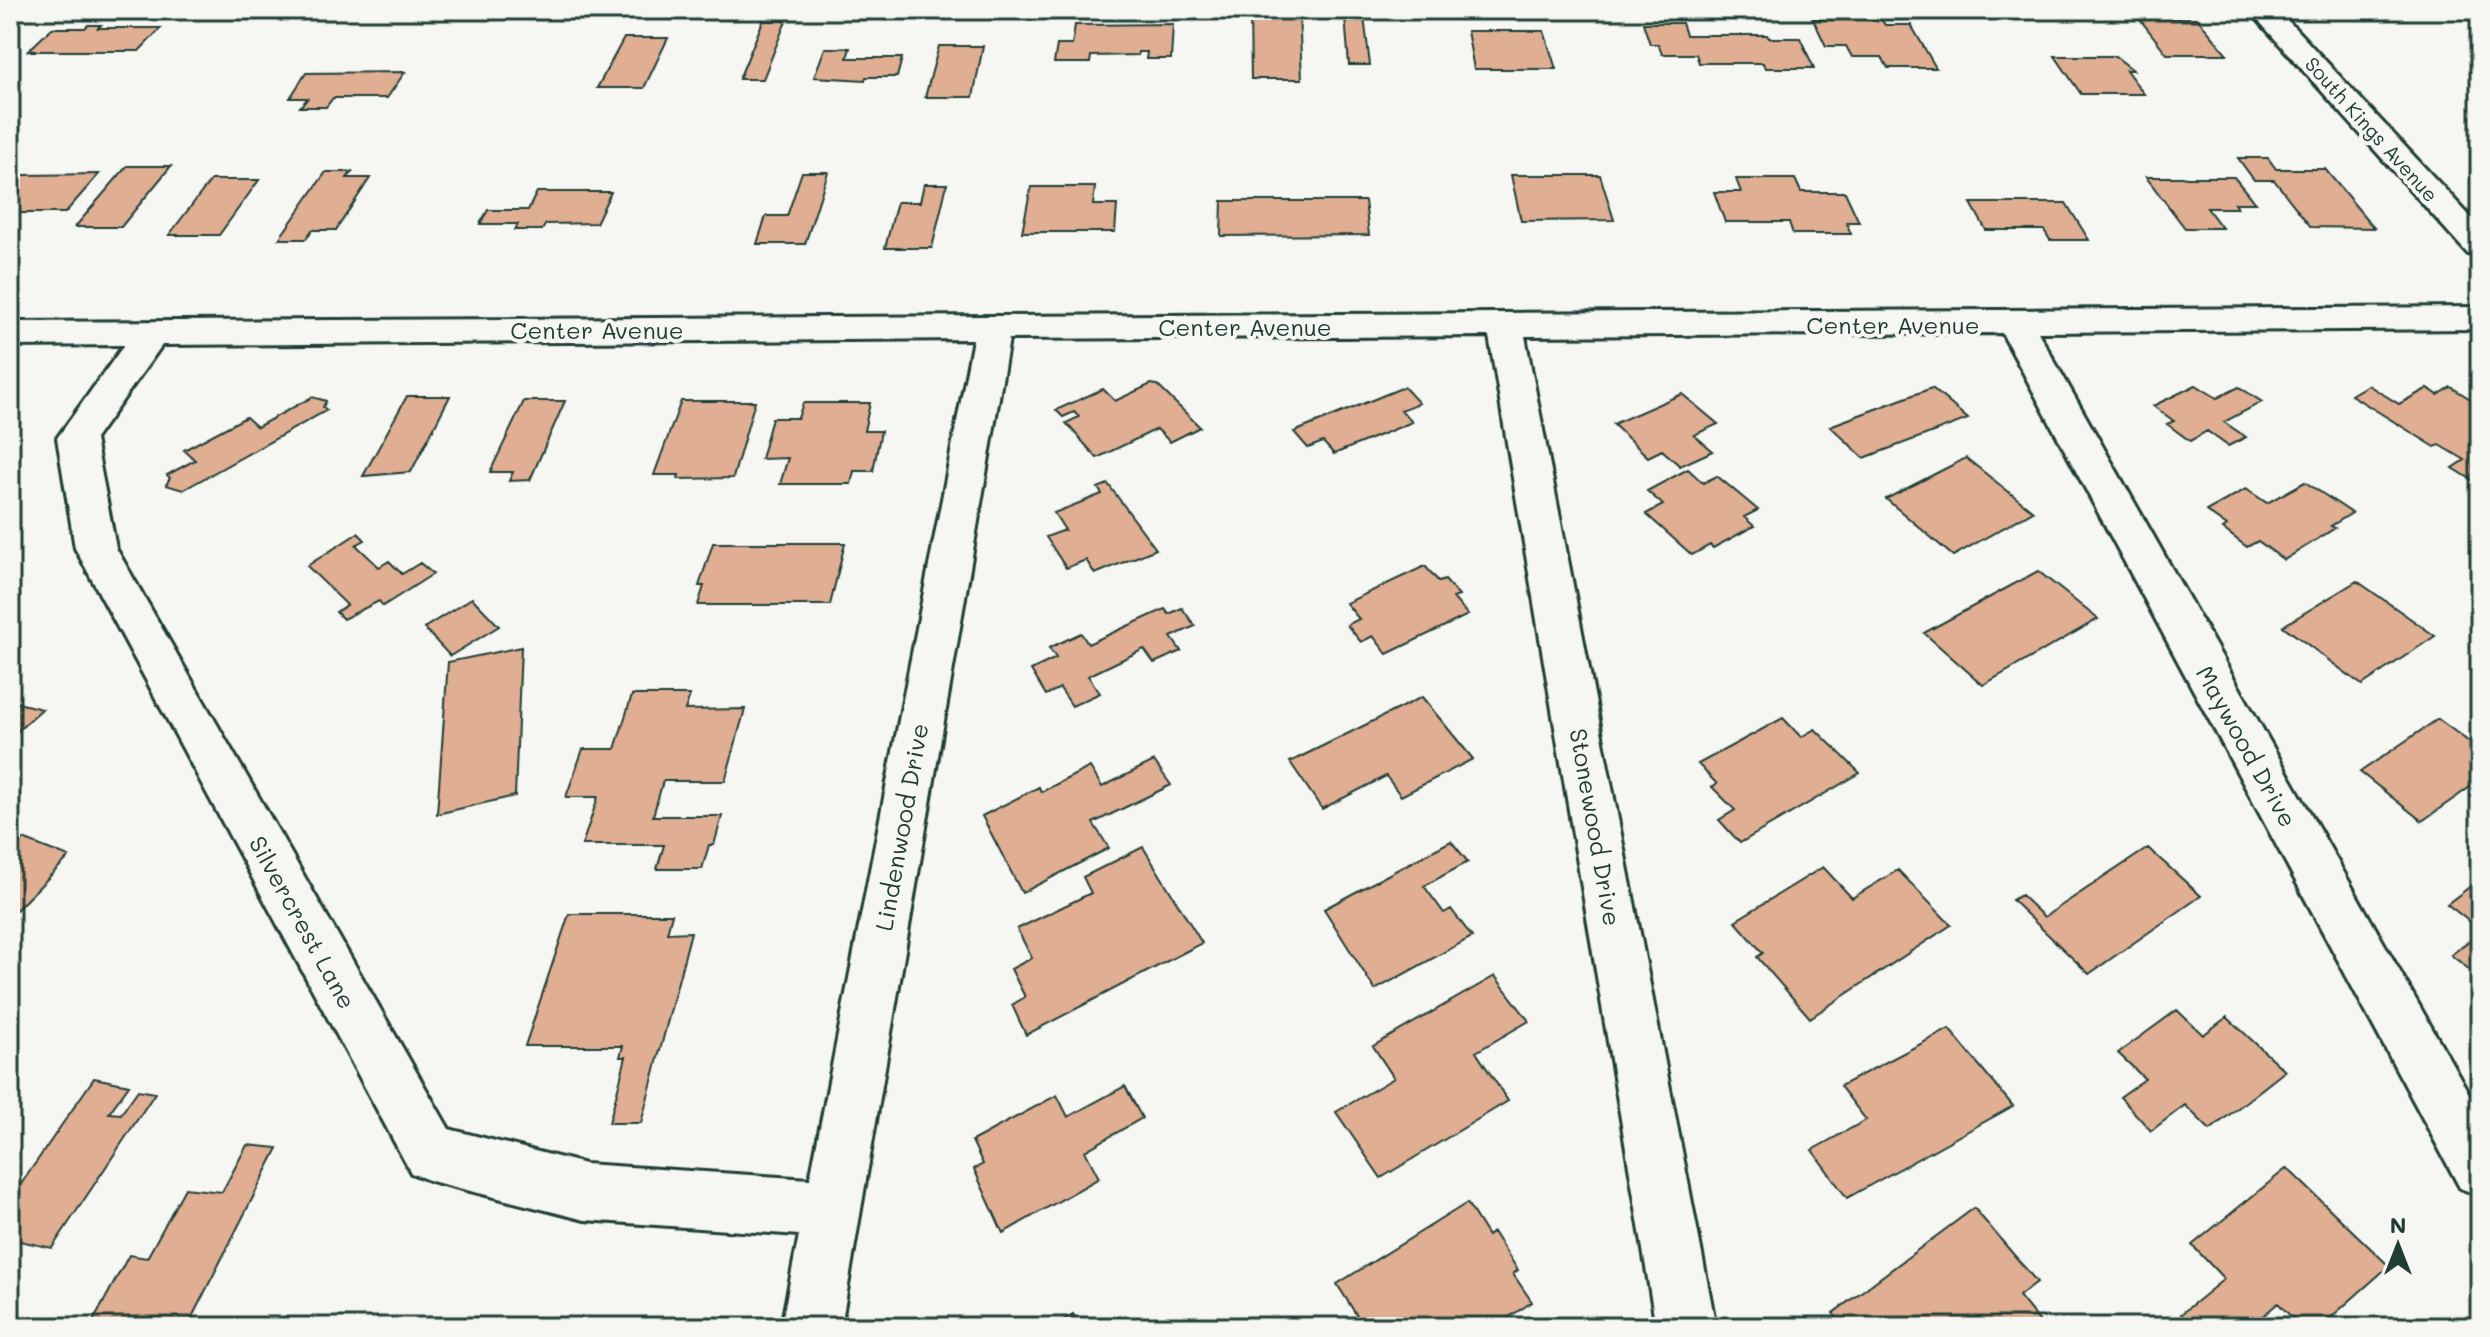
<svg xmlns="http://www.w3.org/2000/svg" width="2490" height="1337" font-family="Mali,sans-serif">
  <style>
    .building { fill: #e0ae92; stroke: #1f3d34; stroke-width: 2 }
    .lines { fill: none; stroke-linecap: round; stroke-linejoin: round }
    .minor-casing { stroke: #1f3d34; stroke-width: 6 }
    .tertiary-casing { stroke: #1f3d34; stroke-width: 6 }
    .minor { fill: #f6f6f2; fill-rule: evenodd }
    .tertiary { fill: #f6f6f2; fill-rule: evenodd }
    .labels { text-anchor: middle; dominant-baseline: central; stroke-width: 8; stroke-linejoin: round; paint-order: stroke }
    .far-street-label { font-size: 20px; fill: #1f3d34; stroke: #f6f6f2 }
    .street-label { font-size: 24px; fill: #1f3d34; stroke: #f6f6f2 }
  </style>
  <rect width="100%" height="100%" fill="#f6f6f2"/>
  <filter id="ink" filterUnits="userSpaceOnUse"><feTurbulence type="fractalNoise" baseFrequency=".0125" numOctaves="2"/><feDisplacementMap in="SourceGraphic" scale="16" xChannelSelector="R" yChannelSelector="G"/><feConvolveMatrix kernelMatrix="1 2 1 2 8 2 1 2 1" color-interpolation-filters="sRGB"/></filter>
  <g filter="url(#ink)">
    <path class="building" d="M1250 12H1299L1302 79H1251Z
      M1345 17H1364L1370 65H1349Z
      M2139 18H2197L2227 54H2167Z
      M1813 19H1881L1885 25H1911L1936 68H1888L1882 57H1852L1846 46H1826Z
      M763 21H786L763 79H739Z
      M1643 23H1682L1686 35H1767L1769 38H1800L1814 68H1765L1763 63H1699L1696 54H1662L1658 44H1650Z
      M1173 24 1171 59H1146L1147 52H1138V55L1091 56 1090 63H1054L1057 45H1072L1075 25Z
      M88 25H101L98 28H161L139 51H28L52 28H85Z
      M1467 31H1544L1556 69H1474Z
      M624 38H668L644 88H597Z
      M939 46H983L973 97H925Z
      M825 48H850L847 58H902L897 77H866L865 80 814 77Z
      M2055 56H2115L2133 70H2126L2144 94H2081Z
      M405 72 387 98H333L326 107H300L308 98H290L306 73Z
      M2238 158H2268L2276 169H2325L2374 228 2311 227 2274 180H2254Z
      M127 166H171L121 227H75Z
      M326 172H352L347 178H370L336 230H312L306 239H279Z
      M802 172H828L805 244H757L766 216H787Z
      M99 174 65 213H15L10 219V186L24 175Z
      M1511 175H1600L1614 220 1521 221Z
      M2146 177H2234L2255 203H2234L2238 208H2207L2222 228H2185Z
      M1736 179H1795L1801 192H1845L1859 222H1846L1851 234H1793L1789 222H1725L1714 192H1741Z
      M211 180H259L219 235H169Z
      M924 184H947L932 248H885L897 202H920Z
      M1031 187H1095L1093 205H1117L1115 232H1022Z
      M537 192H611L596 223 546 224 542 230H515L518 224H480L488 210H528Z
      M1222 201H1365L1369 235 1221 236Z
      M1971 203H2066L2089 240H2050L2044 230H1986Z
      M1151 384 1157 385 1200 427 1170 442 1157 429 1097 458 1066 423 1079 417 1074 412 1063 417 1056 410 1103 389 1115 401Z
      M2196 385 2217 398 2239 387 2262 402 2224 422 2246 437 2228 446 2207 431 2190 441 2167 424 2174 421 2153 406Z
      M2368 385 2399 404 2428 388 2438 395 2451 387 2480 405V432L2471 438 2480 444V485L2453 468 2465 460 2440 445 2435 447 2351 395Z
      M1404 387 1419 403 1401 410 1412 422 1334 454 1323 442 1308 448 1294 432Z
      M1932 388 1968 419 1864 458 1830 426Z
      M1682 394 1718 424 1694 435 1713 451 1680 466 1662 450 1648 457 1613 424Z
      M407 396H450L411 472 363 476Z
      M312 397 326 401 323 407 327 410 183 490 166 485 170 478 167 475 195 460 184 450 246 417 257 427Z
      M524 401H565L530 480 509 481 513 472H490Z
      M681 401H755L733 478 678 479 679 475H654Z
      M803 403H870L864 431H881L873 471H854L851 484H780L788 458 761 459 772 418H798Z
      M1966 458 2033 511 1953 556 1886 499Z
      M1688 469 1703 483 1717 476 1758 510 1744 517 1754 526 1713 548 1710 545 1692 555 1646 514 1663 505 1647 491Z
      M2305 482 2352 513 2331 526 2335 528 2284 560 2258 541 2247 547 2223 529 2227 526 2206 511 2246 489 2267 503Z
      M1108 484 1156 549 1095 574 1086 560 1066 568 1046 537 1065 530 1054 513 1102 494 1098 488Z
      M358 533 365 540 356 545 379 567 389 561 402 574 420 563 433 574 383 606 379 601 343 619 336 612 347 605 307 566Z
      M713 543H845L830 605H698L704 586H699Z
      M1425 566 1439 582 1445 580 1459 596 1453 598 1468 615 1387 654 1373 636 1361 642 1347 625 1359 619 1346 603Z
      M2038 571 2098 619 1983 685 1924 633Z
      M2357 581 2435 636 2362 685 2283 626Z
      M472 598 499 626 450 656 424 628Z
      M1182 608 1195 626 1171 637 1181 651 1154 663 1144 649 1088 676 1100 693 1072 706 1060 688 1046 695 1031 670 1056 658 1049 648 1081 633 1088 644 1165 609 1169 614Z
      M521 647 515 796 437 814 448 662Z
      M632 695H690L685 710 745 709 725 781H663L653 816H722L714 845H709L702 869H657L664 845H582L598 797H566L583 749H615Z
      M1422 697 1473 759 1401 796 1386 776 1322 809 1290 762Z
      M10 701 42 709 10 738Z
      M1783 718 1801 737 1815 729 1860 773 1740 843 1719 820 1735 810 1712 787 1717 784 1698 764Z
      M2438 719 2480 750V780L2422 821 2360 772Z
      M1154 761 1171 785 1093 823 1109 848 1022 893 982 816 1039 787 1041 792 1090 767 1102 787Z
      M18 837 69 857 10 916V845Z
      M1451 841 1468 862 1424 886 1444 913 1451 909 1472 937 1375 990 1324 909Z
      M1143 847 1202 943 1026 1035 1012 1005 1025 997 1011 969 1032 958 1017 929 1091 893 1083 877Z
      M2148 848 2201 896 2089 974 2012 900 2021 895 2044 917Z
      M1823 867 1852 898 1898 870 1951 925 1810 1018 1757 957 1763 953 1735 921Z
      M2480 879V930L2447 904Z
      M569 914H672L667 933 691 932 641 1123H609L626 1057H620L623 1046H525Z
      M2480 932V978L2451 955Z
      M1495 976 1529 1021 1476 1052 1508 1101 1381 1178 1336 1112 1394 1078 1373 1046Z
      M2177 1010 2203 1035 2227 1017 2285 1071 2210 1130 2185 1105 2151 1131 2120 1097 2145 1079 2118 1053Z
      M1949 1029 2013 1106 1847 1198 1812 1150 1866 1120 1840 1086Z
      M94 1078 129 1085 109 1113 121 1114 138 1090 155 1093 52 1248 10 1239V1200Z
      M1125 1086 1142 1118 1085 1151 1099 1178 1003 1233 974 1169 983 1164 972 1141 1057 1095 1068 1117Z
      M247 1145 278 1148 187 1327H90L129 1255 147 1258 185 1188 222 1192Z
      M2287 1168 2389 1266 2320 1327H2301L2278 1303 2250 1327H2193L2181 1314 2224 1279 2192 1245Z
      M1467 1203 1488 1236 1493 1232 1518 1270 1513 1274 1532 1302 1494 1327H1348L1359 1319 1337 1284Z
      M1974 1208 2037 1282 2019 1296 2044 1327H1844L1833 1313Z
      M1073 1314 1079 1327H1052Z"/>
    <g class="lines">
      <defs>
        <path id="minor" d="M2480 307V329L2038 332 2480 1113V1196L2460 1188 2002 333 1525 336 1716 1327H1656L1489 336 1009 339 841 1327H781L799 1235 585 1220 431 1181 411 1173 75 548 57 438 124 345 10 346V322ZM973 339 810 1179 585 1164 449 1129 116 548 95 439 162 345Z"/>
        <path id="tertiary" d="M2249 10H2278L2480 227V257L2468 254Z"/>
      </defs>
      <use href="#minor" class="minor-casing"/>
      <use href="#tertiary" class="tertiary-casing"/>
      <use href="#minor" class="minor"/>
      <use href="#tertiary" class="tertiary"/>
    </g>
  </g>
  <g class="labels">
    <g class="far-street-label">
      <text transform="translate(2372 129) rotate(48)">South Kings Avenue</text>
    </g>
    <g class="street-label">
      <text x="1893" y="324">Center Avenue</text>
      <text x="1245" y="326">Center Avenue</text>
      <text x="597" y="329">Center Avenue</text>
      <text transform="translate(2247 746) rotate(61)">Maywood Drive</text>
      <text transform="translate(901 827) rotate(-80)">Lindenwood Drive</text>
      <text transform="translate(1596 827) rotate(80)">Stonewood Drive</text>
      <text transform="translate(303 922) rotate(61)">Silvercrest Lane</text>
    </g>
  </g>
  <rect width="2490" height="1337" fill="none" stroke="#f6f6f2" stroke-width="40"/>
  <rect x="20" y="20" width="2450" height="1297" fill="none" stroke="#1f3d34" stroke-width="3" filter="url(#ink)"/>
  <g transform="translate(2398 1245)" stroke="#f6f6f2" stroke-width="6" paint-order="stroke">
  <path d="M0-6L14 30L0 20L-14 30Z" fill="#1f3d34"/>
  <text y="-12" font-size="22" font-weight="bold" text-anchor="middle" fill="#1f3d34">N</text>
  </g>
</svg>
